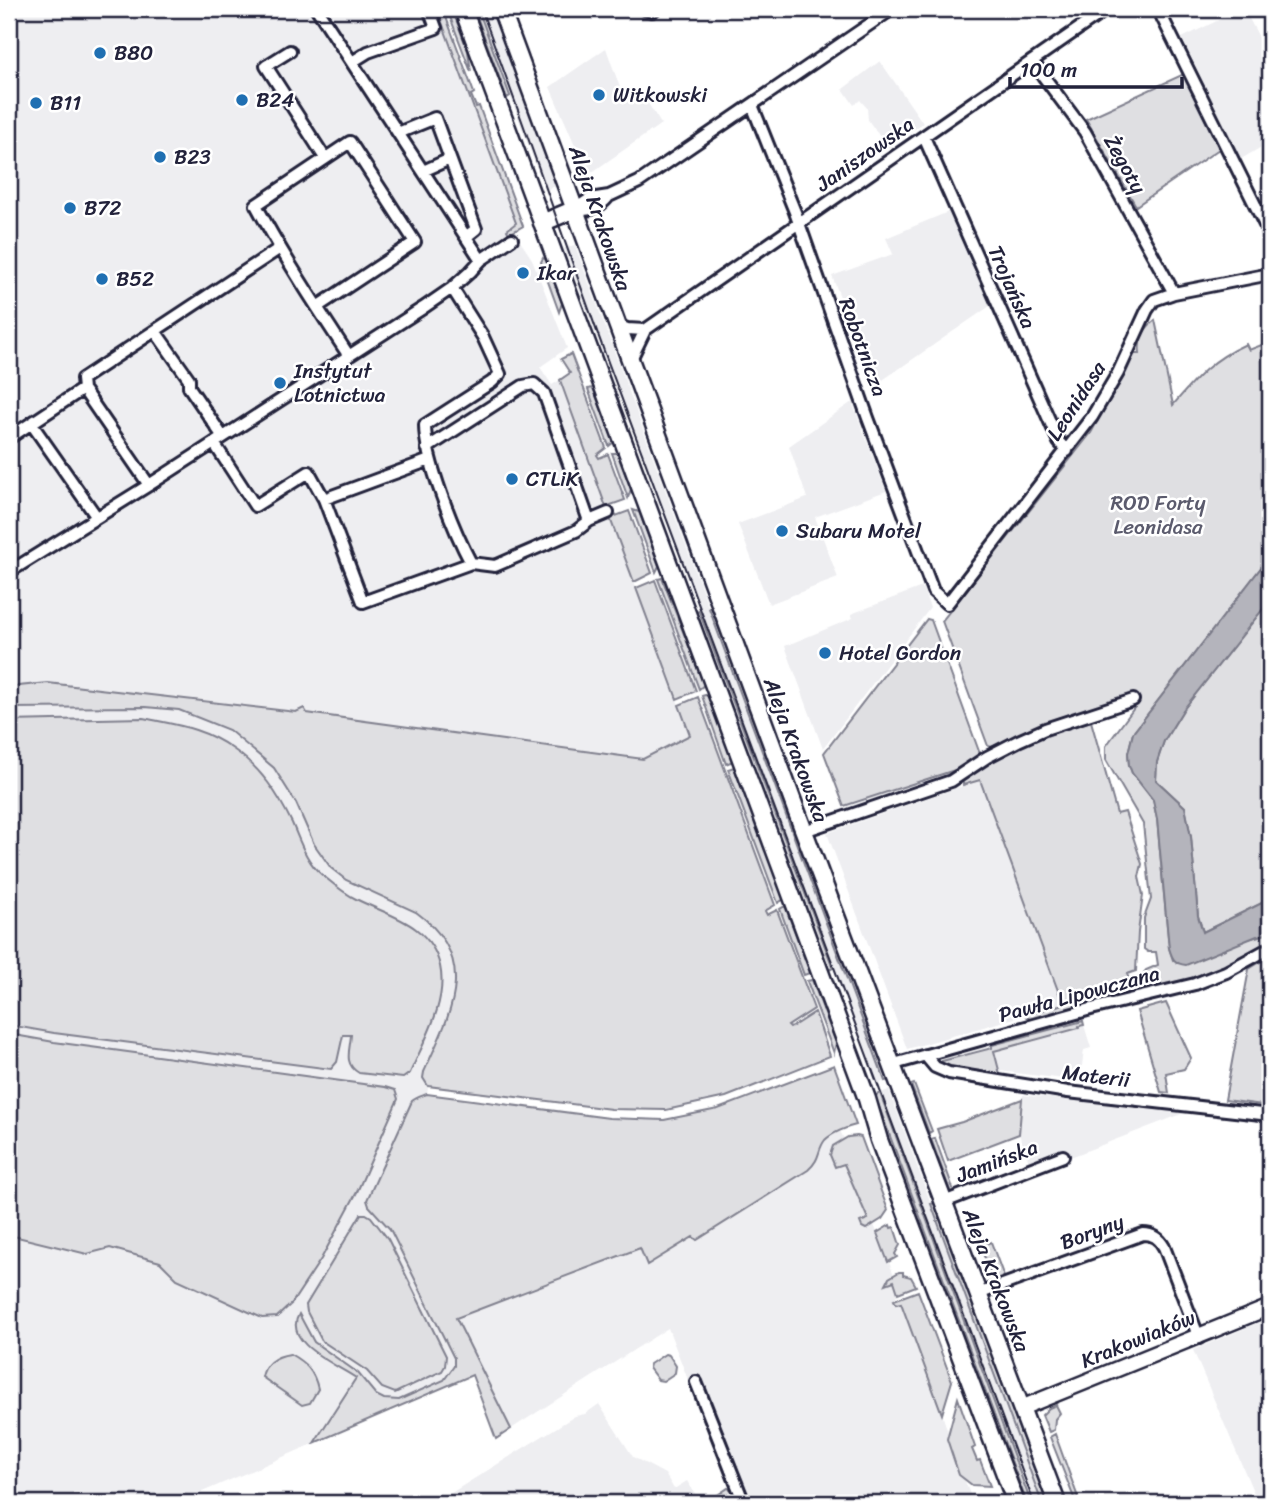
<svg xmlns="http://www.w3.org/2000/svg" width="1279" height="1512" font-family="Sriracha,sans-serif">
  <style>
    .built { fill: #eeeef1 }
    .green { fill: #dfdfe2; stroke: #80808e; stroke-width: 2 }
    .water { fill: #b4b4bc; stroke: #7a7a88; stroke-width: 2 }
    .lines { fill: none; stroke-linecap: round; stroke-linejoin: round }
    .minor-casing { stroke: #22223b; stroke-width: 16 }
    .tertiary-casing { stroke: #22223b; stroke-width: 19 }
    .secondary-casing { stroke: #22223b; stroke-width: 21 }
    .minor { stroke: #fff; stroke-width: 10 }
    .tertiary { stroke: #fff; stroke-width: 14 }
    .secondary { stroke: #fff; stroke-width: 16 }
    .tram { stroke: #22223b; stroke-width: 2 }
    .poi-dot { fill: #1f6fb2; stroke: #fff; stroke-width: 2.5 }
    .labels { text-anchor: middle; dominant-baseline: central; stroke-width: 5; stroke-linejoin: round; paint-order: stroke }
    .poi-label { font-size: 21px; fill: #22223b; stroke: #fff; text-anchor: start }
    .street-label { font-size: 21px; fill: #22223b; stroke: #fff }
    .park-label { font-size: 21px; fill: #5b5b6d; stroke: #fff }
  </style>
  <rect width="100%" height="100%" fill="#fff"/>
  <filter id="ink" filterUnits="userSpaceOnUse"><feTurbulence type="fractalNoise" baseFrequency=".0143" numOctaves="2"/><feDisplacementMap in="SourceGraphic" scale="14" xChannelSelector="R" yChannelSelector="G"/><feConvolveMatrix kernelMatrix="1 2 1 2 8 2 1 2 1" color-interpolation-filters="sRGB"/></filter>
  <g filter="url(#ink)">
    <path class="built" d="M9 9H437L516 224 507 231 515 244 520 241 532 259 567 348 540 367 552 385 560 380 690 735 644 759 307 713 443 929 469 995 429 1083 427 1094 423 1096 379 1192 472 1375 186 1499V1503H9Z
      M478 9H490L556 186 545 190Z
      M1241 9H1244L1270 58V142L1241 159 1182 38Z
      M606 48 625 102 641 92 661 124 588 175 550 87Z
      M880 61 923 123 888 148 868 120 867 108 860 100 854 105 843 89Z
      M948 212 990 306 874 386 832 276 893 254 886 238Z
      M575 245 731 668 885 1081 877 1084 564 248Z
      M852 402 886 491 815 517 838 578 769 604 738 524 807 498 789 446Z
      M922 587 930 608 823 749 785 646 853 618 851 614Z
      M980 780 1063 1004 907 1049 827 833Z
      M1084 1025 1091 1048 1084 1050 1080 1081 1000 1071 994 1051 1078 1029 1079 1026Z
      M889 1090 1014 1428 1042 1503H1031L1005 1433 880 1093Z
      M1023 1095 1187 1112 1068 1158 1065 1153 1030 1165 1019 1134Z
      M839 1129 844 1139 833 1146 830 1152 846 1161 874 1225 894 1275 889 1278 887 1284 894 1281 898 1293 894 1300 896 1304 901 1302 942 1414 948 1432V1442L959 1475 965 1481 971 1497 970 1503H750L700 1379 690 1385 668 1328 511 1429 456 1318 640 1248 646 1265 810 1146Z
      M1270 1318V1503H1258L1193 1350Z
      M599 1404 633 1457 665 1474 674 1489 687 1481 701 1503H435L575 1416 585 1414Z"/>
    <path class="green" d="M437 9H443L474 93 471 95 476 107 479 106 523 226 509 234 507 230 516 223Z
      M447 9H452L468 51 471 72Z
      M474 9H478L510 96 507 98Z
      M1184 74 1219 149 1136 206 1086 119Z
      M543 258 546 260 562 303 559 312 541 262Z
      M1155 320 1173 405C1197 377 1211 360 1246 344L1249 350 1267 343 1270 338V556L1133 733 1128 753 1129 765 1132 773 1153 800 1157 819 1169 948 1173 960 1270 933V942C1232 963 1190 987 1146 988L1141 987 1140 978 1146 970 1158 965 1156 952H1148L1144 949V918L1151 899 1143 824 1106 760V746L1137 704 1128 697 1058 718 992 747 988 746 942 621 1091 433 1134 354H1140C1138 338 1143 330 1155 320Z
      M571 354 606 448 597 455 599 458 608 454 625 500 608 506 606 507 560 380 570 373 561 359Z
      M593 388 614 442 609 446 588 389Z
      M612 453H617L631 489 628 498Z
      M633 510 639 512 641 517 659 566 656 572Z
      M629 511 652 573 634 582 610 518Z
      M662 578 704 685 699 689 658 579Z
      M655 580 696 691 677 699 636 588Z
      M1270 600V899L1203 932 1198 916 1191 837 1185 807 1156 780 1157 762 1164 741 1183 710Z
      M711 607 890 1080 885 1081 731 668 709 608Z
      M699 611 833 968 829 970 696 612Z
      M927 619 931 620 980 754 958 769 844 806 824 753Z
      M48 683 296 712 304 708 307 713 643 759 690 735 679 705 698 697 775 905 765 911 767 915 777 910 814 1009 788 1026 790 1028 815 1012 830 1056 726 1097 666 1110 611 1109 428 1086 423 1078 424 1072C450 1014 482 960 416 912L346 880 331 868 314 844 296 803 274 768 229 730 179 710 145 707 9 708V687Z
      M705 695 709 696 733 761 726 764 702 696Z
      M143 718C177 725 204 728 233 749 261 768 278 794 292 823 300 841 306 861 321 874 332 883 343 893 356 899 389 916 430 923 440 966 448 1002 424 1041 410 1073L403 1078 359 1073C343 1064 350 1050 351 1035H343L337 1062 331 1069 54 1033 9 1025V721Z
      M1091 721 1117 814 1125 812 1142 864 1139 877 1143 895 1138 932 1136 971 1127 974 1131 984 1130 993 1031 1020 1025 1015 1063 1004 980 780 963 785 962 779 1000 754 1040 737Z
      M734 767 784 899 778 903 728 769Z
      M785 906 810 973 804 975 780 909Z
      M1270 956V1106L1225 1100 1249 969Z
      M812 980 836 1043 834 1053 807 981Z
      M1166 1003 1191 1058 1184 1069 1166 1073 1169 1093 1161 1092 1137 1011Z
      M1083 1021 1084 1025 1079 1026V1028L994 1051 1001 1078 943 1066 942 1061 992 1048V1045Z
      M9 1034 54 1042 385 1087 395 1090 398 1099 357 1192 321 1259 292 1303 277 1317 262 1318 177 1279 160 1262 110 1248 87 1254 9 1235Z
      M834 1065 856 1125C847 1127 832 1133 825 1140 817 1150 821 1159 808 1170L697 1240 693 1237 647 1265 640 1248 456 1318 511 1429 496 1439 472 1375 314 1443 356 1378C336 1364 282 1343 299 1314L314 1342 358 1373 376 1395 384 1399 399 1400 444 1380 454 1366V1358L390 1229 369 1206 367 1200 412 1101C417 1097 422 1096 427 1094L609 1118 664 1120 718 1109Z
      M914 1084 932 1131 929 1133 911 1085Z
      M880 1093 1031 1503H1027L875 1096Z
      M1022 1099 1019 1134 948 1161 937 1129 962 1122Z
      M857 1136 861 1137 888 1210 882 1219 866 1229 862 1227 860 1222 868 1219 844 1164 835 1167 830 1155 833 1146 848 1137Z
      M935 1138 955 1194 951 1193 931 1139Z
      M935 1203 1047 1503H1042L931 1204Z
      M361 1214H366L371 1217 388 1239 446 1356 445 1366 442 1371 395 1393 382 1388 367 1371 322 1341 307 1312 306 1305Z
      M890 1225 891 1228 894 1227 900 1245 895 1254 897 1257 888 1262 877 1233Z
      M991 1242 1004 1277 1005 1280 995 1283 980 1246Z
      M899 1272H903V1275L911 1277 916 1286 898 1293 894 1281 886 1284 889 1278Z
      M918 1291 952 1381 942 1414 901 1303 896 1304 894 1300Z
      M290 1354C306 1363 314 1371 318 1389L310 1403 302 1405 262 1377C265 1362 276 1356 290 1354Z
      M665 1354 669 1355 676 1366 675 1373 663 1381 658 1380 649 1368 650 1364Z
      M958 1398 975 1447 972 1449 977 1461 980 1460 990 1486 972 1485 959 1475 947 1439Z
      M1056 1405 1060 1413 1055 1419 1054 1430 1049 1432 1042 1415 1049 1408Z
      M1055 1434 1080 1503H1076L1050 1437Z
      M728 1488 735 1491 738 1503H706Z"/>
    <path class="water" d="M1270 556V600L1183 710 1164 741 1157 762 1156 780 1185 807 1191 837 1198 916 1203 932 1270 899V933L1257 936 1186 965C1174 964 1172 958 1169 948L1157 819 1153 800 1132 773 1129 765 1128 753 1133 733Z"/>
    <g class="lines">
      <defs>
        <path id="minor" d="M317 9 481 260
          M645 9 652 11 655 9
          M1158 9 1270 235
          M290 51 266 66 325 158
          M1032 61 1085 132 1174 293
          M352 62 368 52 436 28 429 9
          M752 105 795 212 868 418 933 591 947 604 1092 417 1118 373 1147 310 1154 300 1174 293 1270 274
          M398 133 435 118 476 229 466 237
          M924 137 1059 442 1067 451
          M423 171 450 159
          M575 209 590 199 609 196 639 182 892 9
          M575 209C591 212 599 208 609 196
          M452 288 483 337 500 374 492 382 425 425C425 460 454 531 471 563
          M317 307 415 242 350 142 256 205C284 257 316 306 349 356
          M617 325 627 329 645 330
          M155 331 189 379V387L223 437
          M631 359 645 330 1107 9
          M83 389 149 485
          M31 423 96 516
          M9 438 83 389 82 379 280 248
          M214 443 255 506 309 472 324 499
          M427 448 523 386 534 384 544 393 589 521
          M430 460 324 499 363 602 471 563 495 566 576 531 589 521 608 513
          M9 572 149 485 423 308 452 288 470 272 481 260 512 239
          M804 831 951 781 987 757 1018 741 1045 729 1133 700
          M925 1055 935 1067 949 1073 1068 1092 1270 1115
          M894 1064 1091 1009 1195 984 1226 972 1270 948
          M944 1202 1063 1156
          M978 1294 1143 1234C1153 1234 1159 1238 1164 1247L1199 1338
          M696 1382 744 1503"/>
        <path id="tertiary" d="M1021 1408 1270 1307"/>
        <path id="secondary" d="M463 9 867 1099 879 1140 1016 1503
          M501 9 796 810 1057 1503
          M542 223 575 209"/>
      </defs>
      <use href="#minor" class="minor-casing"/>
      <use href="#tertiary" class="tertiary-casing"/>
      <use href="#secondary" class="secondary-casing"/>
      <use href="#minor" class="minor"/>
      <use href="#tertiary" class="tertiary"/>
      <use href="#secondary" class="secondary"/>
      <path class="tram" d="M481 9C525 126 565 244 608 362L1034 1503"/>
    </g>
  </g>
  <g class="poi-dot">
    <circle cx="100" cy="53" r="7"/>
    <circle cx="599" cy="95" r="7"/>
    <circle cx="242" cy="100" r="7"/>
    <circle cx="36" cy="103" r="7"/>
    <circle cx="160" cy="157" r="7"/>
    <circle cx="70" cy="208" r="7"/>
    <circle cx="523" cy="273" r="7"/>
    <circle cx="102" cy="279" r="7"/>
    <circle cx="280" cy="383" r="7"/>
    <circle cx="512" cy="479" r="7"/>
    <circle cx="782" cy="531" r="7"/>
    <circle cx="825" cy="653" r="7"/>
  </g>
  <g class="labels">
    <g class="poi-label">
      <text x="114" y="53">B80</text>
      <text x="613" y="95">Witkowski</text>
      <text x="256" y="100">B24</text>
      <text x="50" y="103">B11</text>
      <text x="174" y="157">B23</text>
      <text x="84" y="208">B72</text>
      <text x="537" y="273">Ikar</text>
      <text x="116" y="279">B52</text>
      <text x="294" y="371">Instytut<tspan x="294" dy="24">Lotnictwa</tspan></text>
      <text x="526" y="479">CTLiK</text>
      <text x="796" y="531">Subaru Motel</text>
      <text x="839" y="653">Hotel Gordon</text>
    </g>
    <g class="street-label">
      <text transform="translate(865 154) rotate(-35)">Janiszowska</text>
      <text transform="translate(1125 164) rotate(61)">Żegoty</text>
      <text transform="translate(600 218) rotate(71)">Aleja Krakowska</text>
      <text transform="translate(1012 287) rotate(66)">Trojańska</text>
      <text transform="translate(863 347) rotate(70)">Robotnicza</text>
      <text transform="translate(1076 401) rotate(-57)">Leonidasa</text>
      <text transform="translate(796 750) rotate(70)">Aleja Krakowska</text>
      <text transform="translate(1079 994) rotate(-15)">Pawła Lipowczana</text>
      <text transform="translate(1096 1076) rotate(7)">Materii</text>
      <text transform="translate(997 1161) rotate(-21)">Jamińska</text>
      <text transform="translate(1092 1232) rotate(-20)">Boryny</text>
      <text transform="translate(996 1280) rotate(69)">Aleja Krakowska</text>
      <text transform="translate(1138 1339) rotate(-22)">Krakowiaków</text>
    </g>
    <g class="park-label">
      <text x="1158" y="503">ROD Forty<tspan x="1158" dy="24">Leonidasa</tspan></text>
    </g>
  </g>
  <rect width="1279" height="1512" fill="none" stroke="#fff" stroke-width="35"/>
  <rect x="18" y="18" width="1244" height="1477" fill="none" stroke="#22223b" stroke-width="2.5" filter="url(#ink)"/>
  <path d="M1010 77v10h172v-10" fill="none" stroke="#22223b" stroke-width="3.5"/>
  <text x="1020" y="77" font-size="21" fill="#22223b" stroke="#ffffff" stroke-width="5" paint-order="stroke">100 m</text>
</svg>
